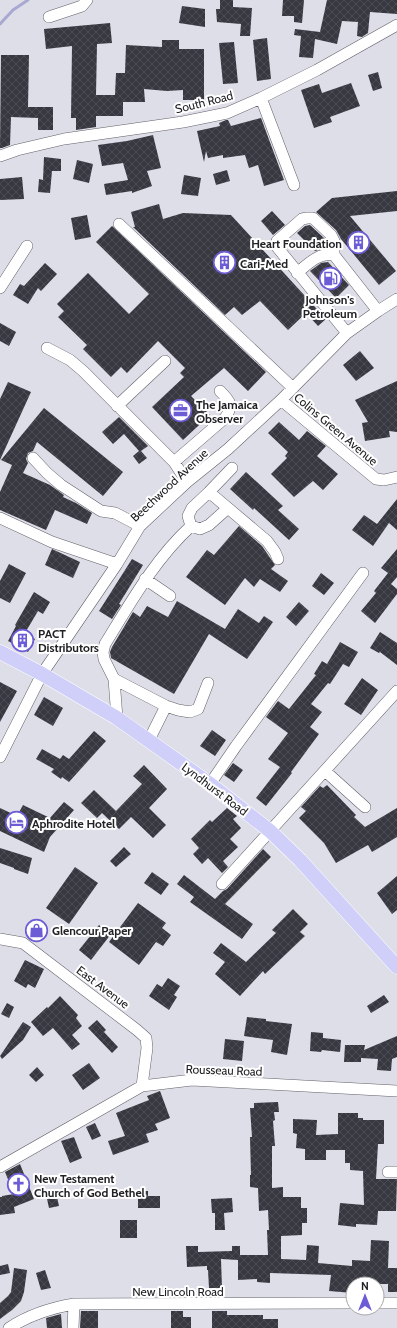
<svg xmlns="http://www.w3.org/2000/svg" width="397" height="1328" font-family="Cabin,sans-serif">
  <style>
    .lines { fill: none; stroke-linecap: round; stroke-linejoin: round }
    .stream { stroke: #a8a8d1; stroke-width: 3 }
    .building { fill: url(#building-cross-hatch) }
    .minor-casing { stroke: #61616a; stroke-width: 12 }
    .major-casing { stroke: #fff; stroke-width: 15 }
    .minor { stroke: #fff; stroke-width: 11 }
    .major { stroke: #d0cff9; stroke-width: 14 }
    .labels { text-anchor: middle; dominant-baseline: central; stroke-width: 4; stroke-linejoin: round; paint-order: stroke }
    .street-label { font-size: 12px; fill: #222226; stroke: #fff }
    .poi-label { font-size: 12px; font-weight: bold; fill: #222226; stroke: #fff; text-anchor: start }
  </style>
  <defs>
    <pattern id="building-cross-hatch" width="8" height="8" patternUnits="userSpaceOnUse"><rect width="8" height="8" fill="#383841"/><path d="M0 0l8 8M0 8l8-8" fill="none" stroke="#4c4c54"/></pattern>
  </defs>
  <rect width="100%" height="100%" fill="#dedee9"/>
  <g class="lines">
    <path class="stream" d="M0 24 13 10 28 0"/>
  </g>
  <path class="building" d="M220 0H233V7L252 8 250 36H240L241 24 217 22 216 9H220Z
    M283 0H304L302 23 294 22V16H282Z
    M327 0H397V14L370 12 368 33 362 37 357 36 358 22 342 21 337 44 315 39 313 58 299 57 301 36 294 35 295 29 320 32Z
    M182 6 205 9V27L179 23Z
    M110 23 112 43 97 44 96 95H115L116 73H125L126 45 162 47V40H179V49H204V100H183V90L167 91 144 89 145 102H123V116H96V127L76 130V118H71L72 46 46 49 44 29Z
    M267 38 271 79 257 81 253 40Z
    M234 42 238 83 223 84 219 43Z
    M1 55H29L28 107H53V130H38V118L11 117 10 145 2 148H0Z
    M378 72 382 88 373 91 368 75Z
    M351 83 360 106 330 117 332 122 314 128 301 90 319 84 322 93Z
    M261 118 284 180 264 186 258 165 249 168 245 155 223 158V155L208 158 206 151 204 162 197 131 220 126 219 123 226 120H228L231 126Z
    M153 135 161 168 147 171 152 186 132 193V191L106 195 104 184 128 180 123 163 102 166 98 145 127 141Z
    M44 157 61 159V171H52L50 193 38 192 39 179 43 180Z
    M77 160 93 164 89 183 73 179Z
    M227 170 230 181 216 185 213 174Z
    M184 175 201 178 198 196 181 194Z
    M22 177 24 199 0 200V179Z
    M397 191V211L350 216 396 271 379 285 341 239 336 230 316 212 332 198Z
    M159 204 163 219 183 213 231 215 326 319 318 326 306 313 288 330 260 301 242 315 234 307 225 315 133 227H135L131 212Z
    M272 211 285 225 273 235 261 221Z
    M87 215 91 237 75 240 71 218Z
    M310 225 325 239 327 243V246L325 248 315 251 297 233 305 226Z
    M112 226 266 372 248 391 224 368 191 396 210 415 183 440 152 407 184 377 180 373 185 368 158 341 127 373 121 367 111 377 83 349 87 345 58 317 64 311 57 304 88 273 129 314 149 294 96 242Z
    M328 262 349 285 336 298 310 271 321 263Z
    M45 263 57 274 41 291 38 288 28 304 13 295 20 284 24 286Z
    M0 323 16 332 9 346 0 341Z
    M360 351 374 368 356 381 343 365Z
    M397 381V432L389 431 390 437 365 441 362 423 368 422 355 400Z
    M8 382 31 392 0 460V399Z
    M44 408 123 472 103 496 37 442 33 451 28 453 26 459 28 463 23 473 50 485 64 495 63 497 76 503 92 513 87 524 55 510 46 530 0 510V492L12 465 1 460Z
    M119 417 148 446 141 451 147 458 139 464 133 456 139 451 124 434 113 444 102 432Z
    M279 422 299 440 307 431 326 446 317 456 338 474 323 490 313 481 294 497 271 474 287 458 285 456 288 452 268 433Z
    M246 472 283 506 278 510 299 529 289 540 254 508 253 510 230 489Z
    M397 499V530L389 523 373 546 352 530 364 515 377 524Z
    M239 526 262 546 275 565 271 569 288 581 280 592 260 579 254 587 245 578 225 605 186 577 207 550 214 555Z
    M52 549 80 562 73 578 45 565Z
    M397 549V577L391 584 397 589V594L375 623 361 611 376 593 374 591 388 573 381 568Z
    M132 559 143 565 119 604 121 605 112 619 99 611Z
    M9 564 26 573 10 603 0 598V581Z
    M321 573 334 583 324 595 312 586Z
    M34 592 50 602 43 614 38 611 25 633 35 639 28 652 8 641 16 626 15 625Z
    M177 601 225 629 238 609 259 623 264 616 273 622 247 659 209 634 174 694 111 658 110 652 112 647 133 612 140 617 147 606 168 617Z
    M299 602 309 611 296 626 286 617Z
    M380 632 397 643V665L380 652 379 653 370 648Z
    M340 642 358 652 349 667 343 664 330 684 328 683 311 704 322 712 310 727 319 734 291 772 292 773 266 806 256 798 280 767 268 759 288 733 266 717 278 701 289 709 316 675 314 674 322 661 327 664Z
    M362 678 378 690 361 715 344 704Z
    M0 682 17 691 0 722Z
    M44 697 63 708 53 726 34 715Z
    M212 730 226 740 215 756 200 746Z
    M94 731 106 741 69 782 62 777 61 779 51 772 54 769 36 759 42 749 60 759 63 755 69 759Z
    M233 763 243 770 234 782 224 775Z
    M144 765 167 789 149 808 166 825 153 838 131 817 119 829 102 813 97 818 81 803 94 790 116 811 142 784 133 776Z
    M327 785 356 815 354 817 365 827 397 808V837L372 852 368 845 336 863 324 843 299 818 306 811 301 807 320 786 323 788Z
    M64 802 74 810 50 837 44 852 0 831V808L17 816 23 805 50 818Z
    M227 808 237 816 233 819 241 828 230 839 238 847 223 861 228 867 222 873 208 858 202 864 193 854 199 848 191 839 210 820 212 822Z
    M124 847 131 854 116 867 110 861Z
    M0 848 32 858 28 874 14 869V868L0 863Z
    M263 849 271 857 225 904 253 924 242 939 190 902 194 897 177 884 184 875 215 899 223 891 227 889Z
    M75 867 98 883 69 924 46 908Z
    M152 872 169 884 161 895 144 883Z
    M397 876V910L392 914 377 893Z
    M138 903 166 923 162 928 171 935 163 946 156 942 139 965 109 942Z
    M293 909 308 924 300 932 305 936 265 974 263 971 240 996 215 974 225 962 213 953 221 943 246 962 276 933 272 930Z
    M99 925 111 934 91 960 79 950Z
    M25 960 44 969 35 988 28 984 26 988 14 981Z
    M168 978 180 986 174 995 177 997 169 1010 149 996 157 984 162 987Z
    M384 995 389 1002 371 1013 367 1006Z
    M60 996 78 1015 76 1018 82 1026 72 1035 80 1044 72 1050 53 1028 43 1036 31 1022 47 1007 48 1008Z
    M7 1003 14 1007 9 1018 1 1014Z
    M247 1017 266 1019V1021L292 1024 287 1055 271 1052 273 1040 244 1036Z
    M97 1020 106 1030 104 1032 118 1047 112 1053 88 1028Z
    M23 1022 31 1027 23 1040 2 1059 0 1056Z
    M311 1032 323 1033V1038L341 1040 340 1052 322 1050 321 1052 310 1051Z
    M397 1036V1057L392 1059 391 1071 377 1070 378 1059 361 1058V1062H344L345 1045H365L364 1050Z
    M225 1039 244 1041 242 1061 223 1059Z
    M89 1063 100 1078 83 1090 72 1075Z
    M37 1067 44 1075 36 1082 29 1075Z
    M160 1091 170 1118 155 1124 158 1130 146 1134 149 1142 113 1155 108 1141 125 1136 116 1113 149 1100 147 1096Z
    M278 1102 279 1112H274L275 1120 273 1121 275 1146H272V1188L283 1187V1197H301V1208H307V1223H302V1235L281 1236V1259L306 1260 307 1245 319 1246 318 1263 352 1266V1260L370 1261 371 1240 389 1241 388 1268H397V1292H388V1284H353V1293L329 1291 331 1275 270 1273V1283L257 1282V1279L238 1280V1260L221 1259 222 1288H209L208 1270H207V1266L187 1267 186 1246H198V1252L232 1251V1246H240V1255H268L267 1230H269L268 1210 259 1211 258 1188 250 1187V1175H251L250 1137H252L250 1108H254V1103Z
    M338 1113H358V1118H363V1120H384V1144H378L376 1179H397L396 1211H378L377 1225 356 1224V1227L338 1225 340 1203 364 1205 363 1171 350 1170V1163H345V1150H326V1160H305V1149L296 1148 297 1134 293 1133V1119L317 1120 316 1135 338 1134Z
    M95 1123 101 1136 92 1140 86 1127Z
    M74 1137 82 1158 70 1163 61 1141Z
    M20 1164 34 1199 14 1207 15 1213 0 1215V1197H2V1196L14 1194 5 1172Z
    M138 1191H148V1196H160V1208H138Z
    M57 1197 59 1206 49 1208 47 1199Z
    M232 1198 233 1212 224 1213 225 1230H215V1213H212L211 1199Z
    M120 1220H137V1238H120Z
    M8 1264 10 1273 0 1275V1266Z
    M14 1268 27 1270 24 1292 21 1301 12 1310 0 1319V1303L8 1296 11 1292Z
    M45 1270 51 1288 41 1290 36 1273Z
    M81 1311H98V1328H80Z
    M171 1311H183V1317H191V1328H171Z
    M212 1311H227V1315H263V1319H278V1328H212Z
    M61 1314 62 1328H47L46 1318Z"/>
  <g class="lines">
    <defs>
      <path id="minor" d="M49 17 82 6 87 0
        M261 98 294 185
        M0 156 17 150 64 139 183 122 227 113 261 98 317 70 397 25
        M119 224 293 388
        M334 255V241L331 235 313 218H307L302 219 277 241V247L347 333
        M297 273C308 264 319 252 334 255L378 311
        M0 288 27 246
        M47 348 70 360 83 371 174 462 187 482
        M281 400 376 479 384 480 397 477
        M117 406 165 361
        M33 458 47 473 61 485 101 511 115 513 140 526
        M174 462 225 418C234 405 230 401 220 391
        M209 492 267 541 275 552 278 559
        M0 518 52 542 117 564
        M191 526C155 559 131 602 105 644L103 652 104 659 114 679 166 706 178 710 190 712 198 709 208 683
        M191 526 188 516 192 508 209 492 232 468
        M191 526 200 529 209 525 228 508
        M145 579 170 596
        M114 679 117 718
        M149 740 166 706
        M0 757 42 674 117 564 140 526 187 482 228 449 281 400 347 333 378 311 397 299
        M325 771 365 807
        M210 784 236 746 363 573
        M222 884 397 691
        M0 939 23 943 137 1030 146 1038 147 1048 142 1086
        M0 1167 142 1086 192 1080 397 1091
        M388 1172H397
        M377 1303H397
        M9 1328C29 1315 50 1308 74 1304L353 1303
        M73 1328 74 1304"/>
      <path id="major" d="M0 652 42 674 117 718 210 784 270 831 300 860 397 967"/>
    </defs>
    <use href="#minor" class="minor-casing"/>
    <use href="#major" class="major-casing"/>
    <use href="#minor" class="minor"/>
    <use href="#major" class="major"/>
  </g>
  <defs>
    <symbol id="building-ring" viewBox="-11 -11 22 22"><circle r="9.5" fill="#fff" stroke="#6c5cd6" stroke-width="1.5"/><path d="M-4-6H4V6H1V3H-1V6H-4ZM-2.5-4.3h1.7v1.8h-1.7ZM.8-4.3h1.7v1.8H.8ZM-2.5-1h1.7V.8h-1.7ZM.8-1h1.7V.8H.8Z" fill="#6c5cd6"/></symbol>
    <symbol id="fuel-ring" viewBox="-11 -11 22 22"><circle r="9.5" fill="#fff" stroke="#6c5cd6" stroke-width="1.5"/><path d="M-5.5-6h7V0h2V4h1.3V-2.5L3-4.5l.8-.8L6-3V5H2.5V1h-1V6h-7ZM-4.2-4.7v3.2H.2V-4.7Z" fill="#6c5cd6"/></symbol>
    <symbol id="office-ring" viewBox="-11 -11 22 22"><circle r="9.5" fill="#fff" stroke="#6c5cd6" stroke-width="1.5"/><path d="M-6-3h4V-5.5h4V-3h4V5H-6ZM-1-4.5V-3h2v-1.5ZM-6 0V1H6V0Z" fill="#6c5cd6"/></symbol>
    <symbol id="hotel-ring" viewBox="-11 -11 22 22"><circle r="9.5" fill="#fff" stroke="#6c5cd6" stroke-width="1.5"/><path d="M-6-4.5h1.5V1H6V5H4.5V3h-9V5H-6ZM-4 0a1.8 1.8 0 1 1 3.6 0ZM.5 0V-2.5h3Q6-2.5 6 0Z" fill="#6c5cd6"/></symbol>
    <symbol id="shop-ring" viewBox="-11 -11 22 22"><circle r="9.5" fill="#fff" stroke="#6c5cd6" stroke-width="1.5"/><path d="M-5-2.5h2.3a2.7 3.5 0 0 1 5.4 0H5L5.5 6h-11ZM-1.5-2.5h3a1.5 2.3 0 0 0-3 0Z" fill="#6c5cd6"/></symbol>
    <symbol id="church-ring" viewBox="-11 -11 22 22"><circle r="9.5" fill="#fff" stroke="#6c5cd6" stroke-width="1.5"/><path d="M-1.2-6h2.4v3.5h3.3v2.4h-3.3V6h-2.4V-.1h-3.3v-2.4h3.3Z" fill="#6c5cd6"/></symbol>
  </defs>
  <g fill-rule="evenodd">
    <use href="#building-ring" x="346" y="230" width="25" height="25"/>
    <use href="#building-ring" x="212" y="250" width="25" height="25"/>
    <use href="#fuel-ring" x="318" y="266" width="25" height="25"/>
    <use href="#office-ring" x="168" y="398" width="25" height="25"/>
    <use href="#building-ring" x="10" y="628" width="25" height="25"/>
    <use href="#hotel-ring" x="4" y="810" width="25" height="25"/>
    <use href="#shop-ring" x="24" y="918" width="25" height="25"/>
    <use href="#church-ring" x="6" y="1172" width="25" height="25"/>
  </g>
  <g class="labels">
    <g class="street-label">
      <text transform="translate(204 102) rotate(-14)">South Road</text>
      <text transform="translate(336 429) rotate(40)">Colins Green Avenue</text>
      <text transform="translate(169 485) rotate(-43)">Beechwood Avenue</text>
      <text transform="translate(215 789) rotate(37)">Lyndhurst Road</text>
      <text transform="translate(103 987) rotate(37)">East Avenue</text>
      <text transform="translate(224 1070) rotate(2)">Rousseau Road</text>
      <text x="178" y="1291">New Lincoln Road</text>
    </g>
    <g class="poi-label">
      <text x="342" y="243" text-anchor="end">Heart Foundation</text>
      <text x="240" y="263">Cari-Med</text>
      <text x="330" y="299" text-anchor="middle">Johnson's<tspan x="330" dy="14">Petroleum</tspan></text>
      <text x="196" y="404">The Jamaica<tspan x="196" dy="14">Observer</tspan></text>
      <text x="38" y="633">PACT<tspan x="38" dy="14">Distributors</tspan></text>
      <text x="32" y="823">Aphrodite Hotel</text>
      <text x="52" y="930">Glencour Paper</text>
      <text x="34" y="1178">New Testament<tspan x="34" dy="14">Church of God Bethel</tspan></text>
    </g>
  </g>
  <g transform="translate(365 1296)"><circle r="19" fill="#ffffff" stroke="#a7a7a8"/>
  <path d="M0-3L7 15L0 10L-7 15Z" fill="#6c5cd6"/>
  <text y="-6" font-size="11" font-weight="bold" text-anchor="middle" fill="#222226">N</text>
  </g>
</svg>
